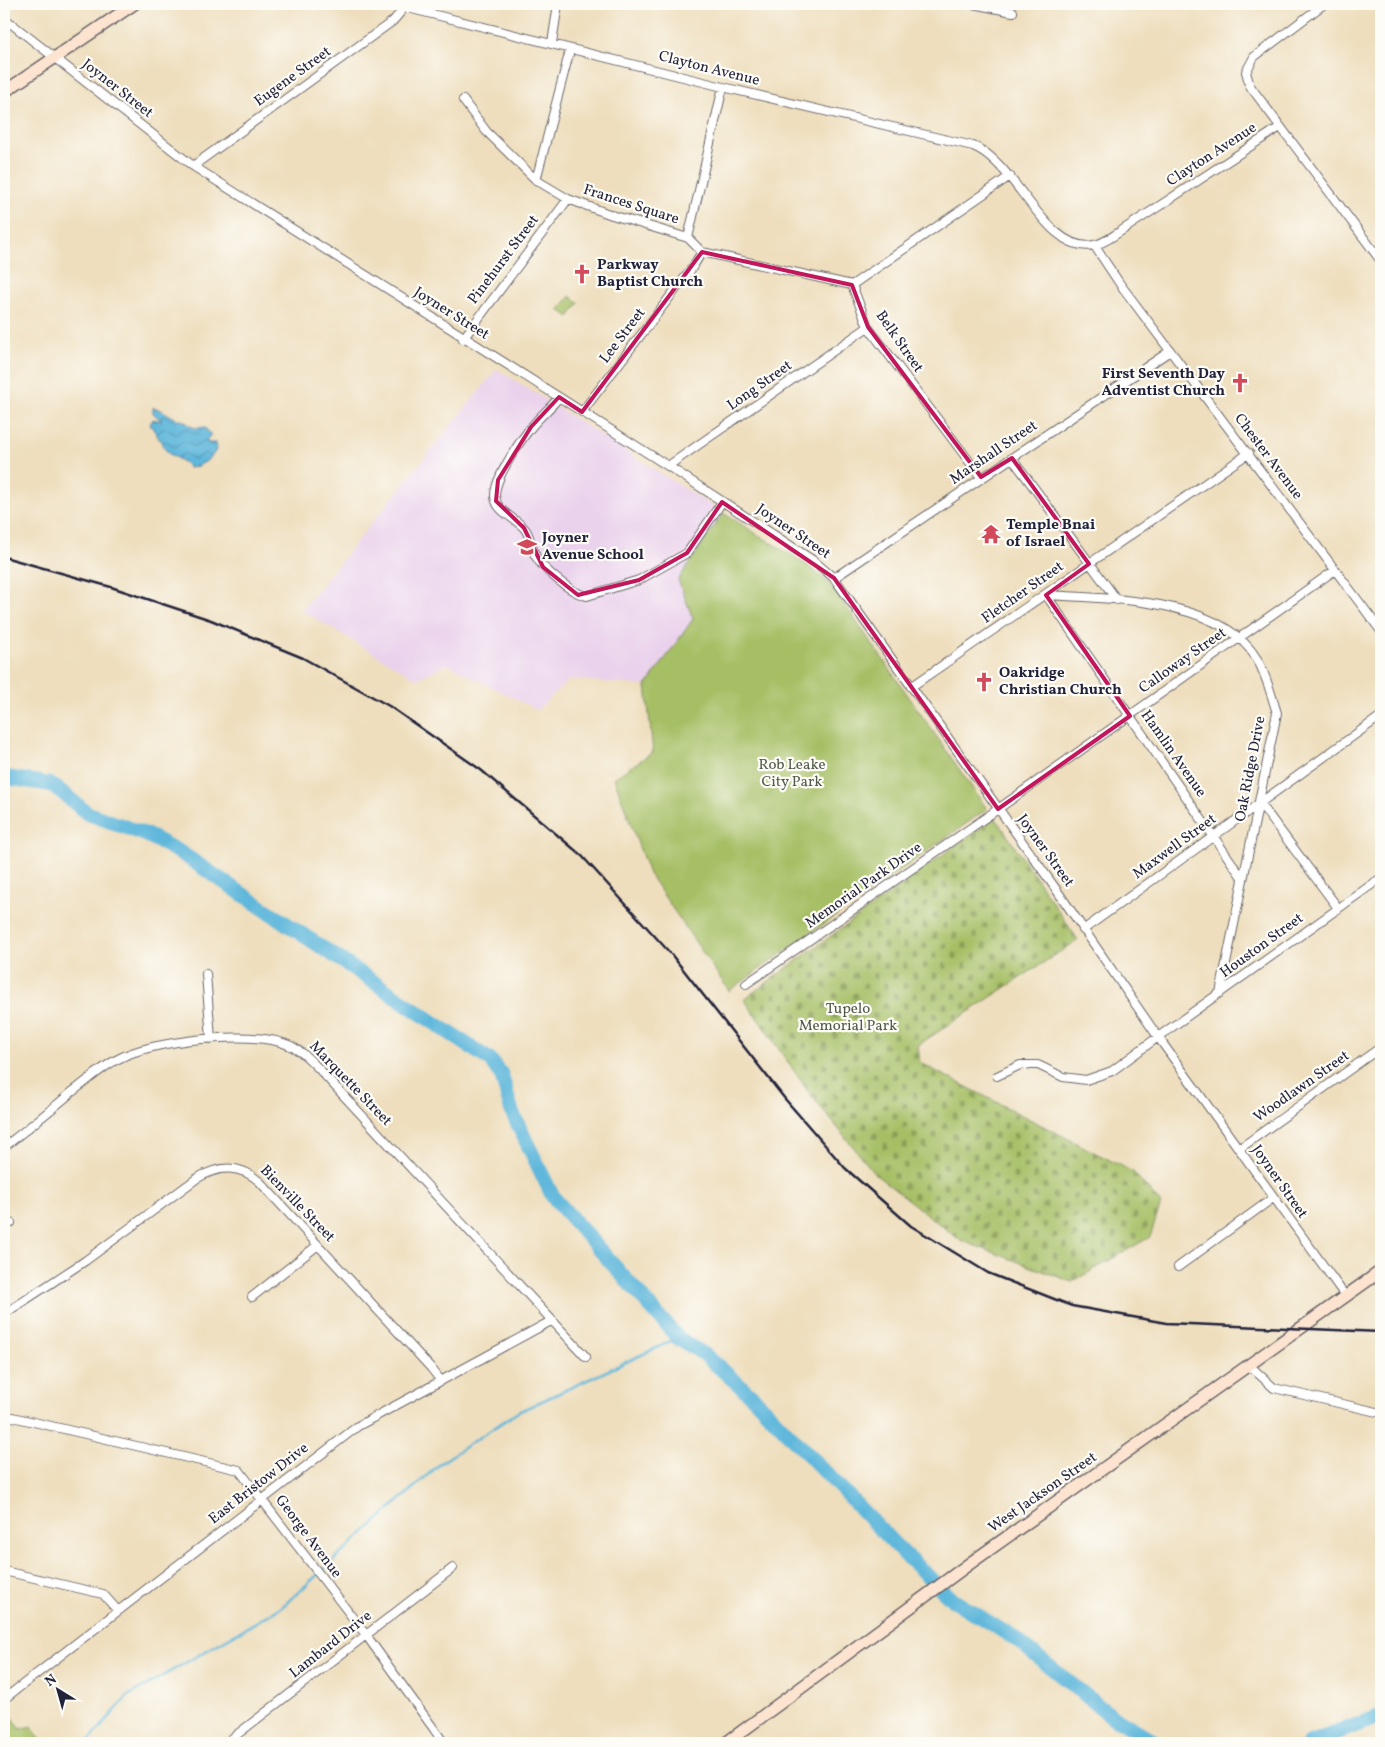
<svg xmlns="http://www.w3.org/2000/svg" width="1385" height="1747" font-family="Vollkorn,serif">
  <style>
    .built { fill: #ead1ec }
    .cemetery { fill: url(#cemetery-stones); stroke: #647050 }
    .green { fill: #a6bf65; stroke: #647050 }
    .water { fill: url(#water-waves); stroke: #406c8b }
    .lines { fill: none; stroke-linecap: round; stroke-linejoin: round }
    .stream { stroke: #5eb7db; stroke-width: 2.5 }
    .river { stroke: #5eb7db; stroke-width: 15 }
    .street-casing { stroke: #696468; stroke-width: 10 }
    .secondary-casing { stroke: #696468; stroke-width: 14 }
    .street { stroke: #fff; stroke-width: 8 }
    .secondary { stroke: #fde4d1; stroke-width: 11 }
    .rail { stroke: #22223b; stroke-width: 2.5 }
    .marked { fill: none; stroke: #c2185b; stroke-width: 4; stroke-linejoin: round }
    .labels { text-anchor: middle; dominant-baseline: central; stroke-width: 4.5; stroke-linejoin: round; paint-order: stroke }
    .street-label { font-size: 15px; fill: #22223b; stroke: #fdfcf7 }
    .poi-label { font-size: 15px; font-weight: bold; fill: #22223b; stroke: #fdfcf7; text-anchor: start }
    .park-label { font-size: 15px; fill: #50594a; stroke: #fdfcf7 }
  </style>
  <defs>
    <pattern id="cemetery-stones" width="16" height="16" patternUnits="userSpaceOnUse" patternTransform="scale(1.25)"><rect width="16" height="16" fill="#a6bf65"/><path d="M2 7V4a2 2 0 0 1 4 0v3zM10 15v-3a2 2 0 0 1 4 0v3z" fill="#879b54"/></pattern>
    <pattern id="water-waves" width="16" height="10" patternUnits="userSpaceOnUse" patternTransform="scale(1.25)"><rect width="16" height="10" fill="#5eb7db"/><path d="M0 5q4-4 8 0t8 0" fill="none" stroke="#4d94b3"/></pattern>
  </defs>
  <rect width="100%" height="100%" fill="#fdfcf7"/>
  <filter id="ink" filterUnits="userSpaceOnUse"><feTurbulence type="fractalNoise" baseFrequency=".02" numOctaves="2"/><feDisplacementMap in="SourceGraphic" scale="10" xChannelSelector="R" yChannelSelector="G"/><feConvolveMatrix kernelMatrix="1 2 1 2 8 2 1 2 1" color-interpolation-filters="sRGB"/></filter>
  <filter id="wash" filterUnits="userSpaceOnUse"><feTurbulence type="fractalNoise" baseFrequency=".0096" numOctaves="4" result="noise"/><feDisplacementMap in="SourceGraphic" scale="20" xChannelSelector="R" yChannelSelector="G"/><feGaussianBlur stdDeviation="1.12" result="paint"/><feColorMatrix in="noise" values="0 0 0 0 0 0 0 0 0 0 0 0 0 0 0 0 0 1.4 0 .05"/><feComposite in="paint" operator="in"/></filter>
  <g filter="url(#wash)">
    <rect width="100%" height="100%" fill="#eedebd"/>
    <path class="built" d="M497 369 723 513 678 580 693 619 646 686 570 679 537 710 447 664 417 679 301 610Z"/>
    <path class="cemetery" d="M995 817 1078 940 918 1045 920 1063 1133 1172 1161 1204 1150 1237 1072 1282 960 1240 876 1175 810 1094 744 999Z"/>
    <path class="green" d="M570 296 579 303 569 317 559 310Z
      M723 513 807 565 831 585 987 809 729 991 649 874 614 778 653 752 646 686 693 619 678 580Z
      M4 1703 20 1729 31 1726 43 1743H4Z"/>
    <path class="water" d="M153 407C165 410 172 419 185 421 191 428 195 429 204 427L211 435 207 439V443H216L217 448C212 459 200 467 189 468L185 463 168 453 150 424 153 419 162 421 153 413Z"/>
    <g class="lines">
      <path class="stream" d="M87 1743 128 1696 282 1607 442 1462 518 1412 678 1338"/>
      <path class="river" d="M4 777 48 784 58 789 87 813 147 835 181 853 490 1060 501 1074 512 1112 553 1197 678 1338 705 1355 753 1397 899 1549 953 1600 1014 1638 1110 1715 1157 1743
        M1309 1743 1381 1716"/>
    </g>
  </g>
  <g filter="url(#ink)">
    <g class="lines">
      <defs>
        <path id="street" d="M392 4 723 87 973 146C1016 162 1046 255 1094 245 1102 244 1110 238 1118 233L1280 127
          M973 4 1013 12
          M1324 4 1254 57 1246 72 1250 86 1381 261
          M4 18 193 166 668 466 814 561 834 578 1058 892 1158 1037 1346 1297
          M552 43 558 4
          M463 100 486 131 536 180 568 199 612 215 688 238 702 252 852 285 868 327 981 477
          M193 166 393 21 405 7
          M536 180 570 50
          M688 238 723 87
          M1094 245 1120 284 1381 631
          M852 285 1010 176
          M463 339 568 199
          M559 397C551 408 541 415 533 425 521 439 500 471 496 488 490 511 513 515 525 529 531 537 531 548 536 557 544 570 572 594 587 596L639 580 687 553 722 502
          M582 412 692 268 702 252
          M1012 458 1117 600
          M668 466 868 327
          M834 578 1170 351
          M1046 595C1109 599 1220 597 1257 659 1267 676 1271 695 1277 713L1220 993
          M1046 595 1243 879
          M911 687 1249 453
          M1259 802 1338 908
          M1083 930 1381 716
          M206 974 211 1039
          M746 984 998 809 1335 570
          M997 1076 1020 1065H1038L1063 1077 1086 1080 1112 1071 1158 1037 1381 878
          M4 1147C27 1129 50 1111 72 1092 87 1081 102 1067 118 1059 153 1040 250 1030 286 1044 300 1049 309 1059 319 1069L586 1357
          M1239 1149 1381 1047
          M4 1221 11 1223
          M1178 1267 1273 1198
          M252 1297 318 1245
          M4 1314 85 1261 196 1179C219 1165 240 1164 260 1182L431 1368 441 1381
          M1250 1366 1274 1388 1381 1413
          M4 1415 239 1470 366 1635 444 1743
          M4 1571 103 1594 118 1611
          M4 1699 358 1426 551 1321
          M226 1743 453 1568"/>
        <path id="secondary" d="M4 92 134 4
          M726 1743 969 1564 1381 1271"/>
      </defs>
      <use href="#street" class="street-casing"/>
      <use href="#secondary" class="secondary-casing"/>
      <use href="#street" class="street"/>
      <use href="#secondary" class="secondary"/>
      <path class="rail" d="M4 557 111 587 211 620 303 658 389 706 481 770 582 856 671 954 785 1099 845 1168 911 1226 988 1273 1072 1306 1166 1323 1381 1332"/>
    </g>
  </g>
  <path class="marked" d="M702 252 852 285 868 327 981 477 1012 458 1089 564 1046 595 1130 716 998 809 834 578 722 502 687 553 639 580 578 595 543 567 524 528 496 501 498 480 531 427 559 397 582 412Z"/>
  <defs>
    <symbol id="church-bare" viewBox="-9 -9 18 18"><path d="M-1.2-6h2.4v3.5h3.3v2.4h-3.3V6h-2.4V-.1h-3.3v-2.4h3.3Z" fill="#d1495b" stroke="#fdfcf7" stroke-width="2.5" paint-order="stroke"/></symbol>
    <symbol id="temple-bare" viewBox="-9 -9 18 18"><path d="M0-6L5-2H3V0L6.5 2.5H4V6H1.5V3h-3V6H-4V2.5H-6.5L-3 0V-2H-5Z" fill="#d1495b" stroke="#fdfcf7" stroke-width="2.5" paint-order="stroke"/></symbol>
    <symbol id="school-bare" viewBox="-9 -9 18 18"><path d="M0-5L7-2L0 1L-7-2ZM-4 1L0 2.5L4 1V4Q0 6-4 4Z" fill="#d1495b" stroke="#fdfcf7" stroke-width="2.5" paint-order="stroke"/></symbol>
  </defs>
  <g fill-rule="evenodd">
    <use href="#church-bare" x="568" y="260" width="28" height="28"/>
    <use href="#church-bare" x="1226" y="369" width="28" height="28"/>
    <use href="#temple-bare" x="977" y="520" width="28" height="28"/>
    <use href="#school-bare" x="513" y="533" width="28" height="28"/>
    <use href="#church-bare" x="970" y="668" width="28" height="28"/>
  </g>
  <g class="labels">
    <g class="street-label">
      <text transform="translate(709 69) rotate(14)">Clayton Avenue</text>
      <text transform="translate(293 77) rotate(-36)">Eugene Street</text>
      <text transform="translate(117 89) rotate(38)">Joyner Street</text>
      <text transform="translate(1212 155) rotate(-33)">Clayton Avenue</text>
      <text transform="translate(631 205) rotate(18)">Frances Square</text>
      <text transform="translate(504 260) rotate(-53)">Pinehurst Street</text>
      <text transform="translate(451 314) rotate(32)">Joyner Street</text>
      <text transform="translate(623 336) rotate(-53)">Lee Street</text>
      <text transform="translate(899 342) rotate(55)">Belk Street</text>
      <text transform="translate(760 386) rotate(-35)">Long Street</text>
      <text transform="translate(994 453) rotate(-34)">Marshall Street</text>
      <text transform="translate(1268 457) rotate(53)">Chester Avenue</text>
      <text transform="translate(793 532) rotate(34)">Joyner Street</text>
      <text transform="translate(1023 593) rotate(-35)">Fletcher Street</text>
      <text transform="translate(1183 661) rotate(-35)">Calloway Street</text>
      <text transform="translate(1173 754) rotate(55)">Hamlin Avenue</text>
      <text transform="translate(1251 769) rotate(-79)">Oak Ridge Drive</text>
      <text transform="translate(1175 847) rotate(-36)">Maxwell Street</text>
      <text transform="translate(1045 851) rotate(54)">Joyner Street</text>
      <text transform="translate(864 886) rotate(-35)">Memorial Park Drive</text>
      <text transform="translate(1262 946) rotate(-36)">Houston Street</text>
      <text transform="translate(350 1084) rotate(46)">Marquette Street</text>
      <text transform="translate(1302 1087) rotate(-35)">Woodlawn Street</text>
      <text transform="translate(1279 1182) rotate(55)">Joyner Street</text>
      <text transform="translate(297 1204) rotate(46)">Bienville Street</text>
      <text transform="translate(259 1484) rotate(-38)">East Bristow Drive</text>
      <text transform="translate(1043 1493) rotate(-35)">West Jackson Street</text>
      <text transform="translate(308 1537) rotate(53)">George Avenue</text>
      <text transform="translate(331 1645) rotate(-38)">Lambard Drive</text>
    </g>
    <g class="poi-label">
      <text x="597" y="265">Parkway<tspan x="597" dy="17">Baptist Church</tspan></text>
      <text x="1225" y="374" text-anchor="end">First Seventh Day<tspan x="1225" dy="17">Adventist Church</tspan></text>
      <text x="1006" y="525">Temple Bnai<tspan x="1006" dy="17">of Israel</tspan></text>
      <text x="542" y="538">Joyner<tspan x="542" dy="17">Avenue School</tspan></text>
      <text x="999" y="673">Oakridge<tspan x="999" dy="17">Christian Church</tspan></text>
    </g>
    <g class="park-label">
      <text x="792" y="765">Rob Leake<tspan x="792" dy="17">City Park</tspan></text>
      <text x="848" y="1009">Tupelo<tspan x="848" dy="17">Memorial Park</tspan></text>
    </g>
  </g>
  <rect width="1385" height="1747" fill="none" stroke="#fdfcf7" stroke-width="20"/>
  <g transform="translate(58 1690) rotate(323)" stroke="#fdfcf7" stroke-width="4" paint-order="stroke">
  <path d="M0-4L9 19L0 12L-9 19Z" fill="#22223b"/>
  <text y="-8" font-size="14" font-weight="bold" text-anchor="middle" fill="#22223b">N</text>
  </g>
</svg>
